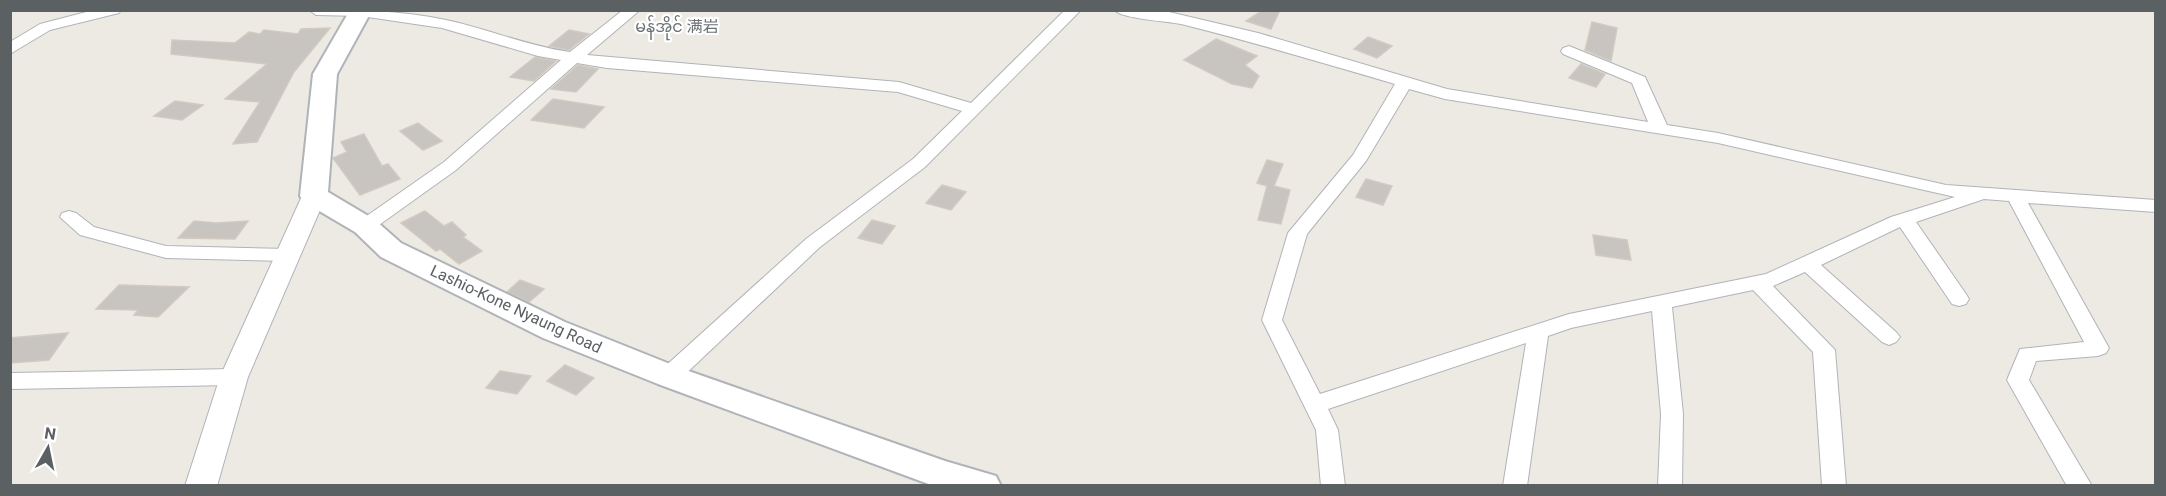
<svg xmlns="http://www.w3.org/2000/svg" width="2166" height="496" font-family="Roboto,'Noto Sans SC','Noto Sans Myanmar',sans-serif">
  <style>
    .building { fill: #c8c4bf; stroke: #d2cac1; stroke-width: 1.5 }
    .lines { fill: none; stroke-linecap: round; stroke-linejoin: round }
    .minor-casing { stroke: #b0b4b8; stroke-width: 2 }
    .tertiary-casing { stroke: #b0b4b8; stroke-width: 2 }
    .secondary-casing { stroke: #afb4b8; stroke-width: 4 }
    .minor { fill: #fff; fill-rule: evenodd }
    .tertiary { fill: #fff; fill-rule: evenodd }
    .secondary { fill: #fff; fill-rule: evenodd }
    .labels { text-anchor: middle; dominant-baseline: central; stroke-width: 4.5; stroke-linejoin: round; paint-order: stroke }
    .far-quarter-label { font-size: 16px; fill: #6c7275; stroke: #fff }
    .street-label { font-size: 16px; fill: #5b6063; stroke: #fff }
  </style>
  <rect width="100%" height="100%" fill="#ede9e3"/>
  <path class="building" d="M1263 10H1280L1271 29 1246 21Z
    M1592 22 1617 28 1611 61 1585 50Z
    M330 28 294 72 257 142 233 144 260 102 225 99 267 64 171 54 172 40 235 43 249 32 260 34 264 30 298 34 301 29Z
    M569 30 589 34 569 50 549 46Z
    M1368 37 1392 46 1377 58 1354 49Z
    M1216 39 1257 56 1245 65 1259 76 1252 88 1232 84 1184 60Z
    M535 57 556 61 534 81 510 77Z
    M1581 64 1605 74 1596 87 1569 78Z
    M578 65 598 69 576 92 551 89Z
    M553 99 604 107 584 128 531 120Z
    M175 101 203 105 182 120 154 116Z
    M418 123 442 141 423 150 400 131Z
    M364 134 382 166 388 164 400 179 360 195 333 158 347 152 341 142Z
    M1267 160 1283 164 1274 186 1290 190 1281 224 1258 220 1267 186 1257 183Z
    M1366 179 1392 186 1383 205 1356 197Z
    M942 185 966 192 951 210 926 203Z
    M425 211 444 226 452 222 466 235 463 237 482 251 459 264 440 249 436 251 401 223Z
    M872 220 895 226 882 244 858 238Z
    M194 221 216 223 248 221 235 239 178 238Z
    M1593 235 1627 240 1631 260 1596 255Z
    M520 280 544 289 529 302 507 292Z
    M119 285 189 287 158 317 134 315 138 310 96 309Z
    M68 333 49 360 10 363V338Z
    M565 365 594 378 576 395 547 381Z
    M500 371 531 376 517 394 486 388Z"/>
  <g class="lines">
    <defs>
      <path id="minor" d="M94 10H121L119 13 50 30 10 54V42L40 24Z
        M309 10C355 10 400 10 446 20 488 29 528 46 570 52L623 10H640L587 55 899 82 971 103 1065 10H1081L925 167 820 247 677 382 669 384 661 382 658 376 661 370 806 239 913 159 962 111 898 92 607 68 577 63 456 170 372 230H358L355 226 358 222 444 162 561 60 538 56 442 28 361 16 316 15Z
        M1114 10 1169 12 1258 33 1447 89 1648 122 1632 83 1563 54 1561 51 1563 48 1569 46 1645 77 1667 125 1718 133 1946 185 2156 200V212L2028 203 2109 348 2106 353 2098 356 2036 361 2029 380 2092 486H2067L2007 380 2020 349 2084 342 2009 201 1984 199 1916 222 1966 294 1969 299 1966 304 1959 306 1952 304 1900 227 1821 265 1896 332 1900 337 1896 342 1889 345 1882 342 1805 272 1773 286 1835 350 1846 486H1822L1813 352 1753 290 1672 307 1683 414 1682 486H1658L1661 414 1652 311 1571 328 1548 336 1527 486H1503L1526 343 1328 409 1338 430 1345 486H1321L1316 430 1262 320 1288 233 1353 155 1395 84C1324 63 1253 42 1181 24 1166 21 1123 19 1114 10ZM1409 89 1445 99 1718 143 1955 197 1891 217 1766 274 1569 314 1320 394 1282 320 1307 234 1366 161Z
        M69 211 76 213 94 227 166 246 288 249 295 250 298 255 295 260 288 261 166 258 80 235 60 217 62 213Z
        M234 369 242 371 245 377 242 383 234 385 10 389V373Z"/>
      <path id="tertiary" d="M314 188 323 191 326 196 248 377 217 486H185L220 377 302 196 305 191Z"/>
      <path id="secondary" d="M350 10H372L337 74 328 192 375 220 401 243 565 322 680 368 945 461 996 476 1001 486H934L658 384 543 338 381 257 355 232 304 202 300 196 313 74Z"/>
    </defs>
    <use href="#minor" class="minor-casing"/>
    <use href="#tertiary" class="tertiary-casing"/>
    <use href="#secondary" class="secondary-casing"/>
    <use href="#minor" class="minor"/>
    <use href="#tertiary" class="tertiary"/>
    <use href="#secondary" class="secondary"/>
  </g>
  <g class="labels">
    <g class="far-quarter-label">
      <text x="677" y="26">မန်အိုင် 满岩</text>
    </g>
    <g class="street-label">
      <text transform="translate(516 309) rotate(25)">Lashio-Kone Nyaung Road</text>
    </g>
  </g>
  <rect width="2166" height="496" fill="none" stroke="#5b6063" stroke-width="24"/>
  <g transform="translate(48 448) rotate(9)" stroke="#ffffff" stroke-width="4.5" paint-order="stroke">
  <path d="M0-4.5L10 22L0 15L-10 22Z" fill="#5b6063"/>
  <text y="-9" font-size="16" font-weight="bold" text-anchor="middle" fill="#5b6063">N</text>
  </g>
</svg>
